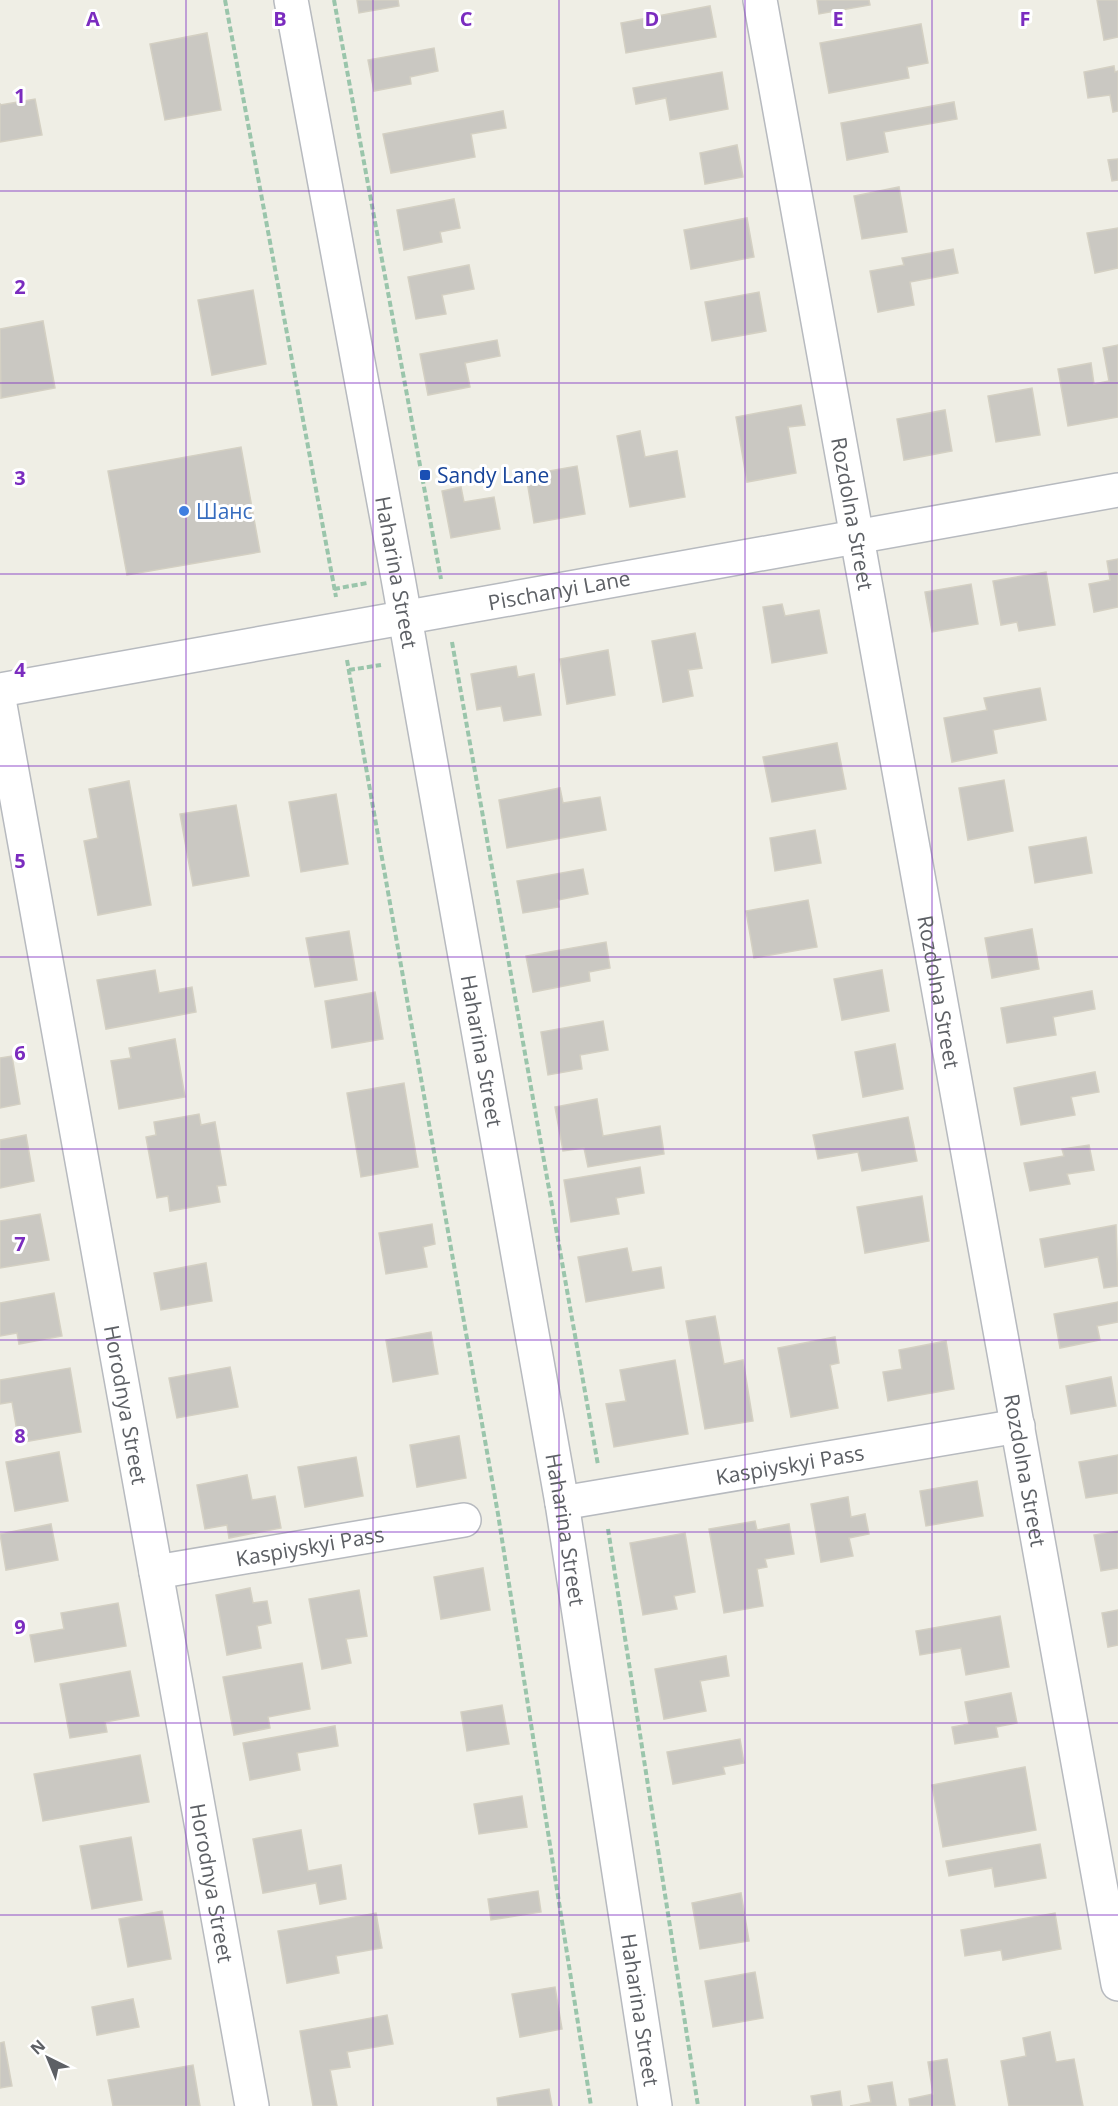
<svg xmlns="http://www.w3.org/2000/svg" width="1118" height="2106" font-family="'Open Sans',sans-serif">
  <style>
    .building { fill: #cac8c2; stroke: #d4d0c3; stroke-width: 1.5 }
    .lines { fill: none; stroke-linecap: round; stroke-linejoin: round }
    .minor-casing { stroke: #b7babf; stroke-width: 36 }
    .path { stroke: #9ac5ab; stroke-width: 4; stroke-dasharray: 6 3; stroke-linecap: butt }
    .minor { stroke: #fff; stroke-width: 33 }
    .grid { fill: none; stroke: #7b2cbf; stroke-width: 1.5; stroke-opacity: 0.55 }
    .transit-dot { fill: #1a4fb4; stroke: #fff; stroke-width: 2 }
    .shop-dot { fill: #3f7fe0; stroke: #fff; stroke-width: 2 }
    .labels { text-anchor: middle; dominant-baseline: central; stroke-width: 6; stroke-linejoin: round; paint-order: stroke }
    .transit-label { font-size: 21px; fill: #164399; stroke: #fff; text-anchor: start }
    .shop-label { font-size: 21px; fill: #366cbe; stroke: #fff; text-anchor: start }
    .street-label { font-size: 21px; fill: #5d6065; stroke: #fff }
    .grid-label { font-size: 20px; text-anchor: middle; font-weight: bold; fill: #7b2cbf; stroke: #fff; stroke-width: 6; stroke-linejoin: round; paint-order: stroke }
  </style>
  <rect width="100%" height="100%" fill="#efeee5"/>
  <path class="building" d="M357 0H398L399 6 359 13Z
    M817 0H869L870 5 819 14Z
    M1097 0H1118V37L1104 40Z
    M710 6 716 37 626 53 621 23Z
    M921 24 928 63 907 67 909 78 829 93 820 43Z
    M207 33 221 110 165 120 150 44Z
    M434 48 438 71 410 77 411 84 374 91 368 60Z
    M1114 66 1115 72 1118 71V111L1113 112 1110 95 1088 98 1084 72Z
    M722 72 728 109 670 120 666 98 636 104 633 88Z
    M35 99 42 135 0 142V103V105Z
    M954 102 957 119 884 132 888 152 847 160 841 123Z
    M503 111 506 128 471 134 475 157 391 173 383 134Z
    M737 145 743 177 705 184 700 153Z
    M1118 159V180L1112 181 1108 160Z
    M899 187 907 232 862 239 854 196Z
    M454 199 460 228 440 232 442 242 404 250 397 210Z
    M747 218 754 257 691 269 684 230Z
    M1118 228V268L1095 273 1087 233Z
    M953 249 958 273 910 282 914 305 878 312 870 271 904 265 902 258Z
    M469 265 474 289 442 295 446 314 416 319 408 277Z
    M253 290 266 364 212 375 198 300Z
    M759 292 766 331 712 341 705 302Z
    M43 321 55 388 1 398 0 329Z
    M497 340 500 356 465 363 470 387 428 395 420 354Z
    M1118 345V417L1068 426 1058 369 1091 363 1094 384 1109 381 1103 348Z
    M1032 388 1040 435 996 442 988 396Z
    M801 405 805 425 788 427 796 473 747 482 736 417Z
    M945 410 952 451 904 460 897 419Z
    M640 431 645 457 677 451 685 497 630 507 617 436Z
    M241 447 260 552 127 575 108 471Z
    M577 466 585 514 534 523 526 475Z
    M461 487 464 502 494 497 500 529 451 538 442 491Z
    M1118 559V607L1094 612 1089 584 1110 580 1107 561Z
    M1046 572 1055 625 1019 631 1017 622 1001 625 993 581Z
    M971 584 978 624 932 632 925 592Z
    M782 604 785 616 819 610 827 653 772 663 763 607Z
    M695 633 702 668 688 670 693 696 663 702 652 641Z
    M608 650 615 695 567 704 560 659Z
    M516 666 518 677 534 674 541 715 504 721 501 706 477 710 471 674Z
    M1040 688 1046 720 993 730 997 753 952 762 944 718 987 710 984 698Z
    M837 743 846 789 772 802 763 757Z
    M1004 780 1013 831 968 840 959 788Z
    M129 781 151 905 98 915 84 841 98 838 89 789Z
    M560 788 563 803 600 797 606 830 507 848 499 800Z
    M336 794 348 864 301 872 289 802Z
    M236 805 249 876 193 886 180 814Z
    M815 830 821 863 775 871 770 838Z
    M1086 837 1092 873 1035 883 1029 847Z
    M583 869 588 894 558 900 559 907 523 913 517 881Z
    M808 900 817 947 754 958 746 911Z
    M1032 929 1039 969 992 978 985 938Z
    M349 931 357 980 315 987 306 938Z
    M606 942 610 968 589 972 590 981 533 992 526 956Z
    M155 970 159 993 192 987 196 1012 106 1029 97 980Z
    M882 970 889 1011 842 1020 834 979Z
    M1092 991 1095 1009 1053 1017 1056 1035 1007 1043 1001 1008Z
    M375 992 383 1039 332 1048 325 1001Z
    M603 1021 608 1050 580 1055 582 1069 548 1075 541 1032Z
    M175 1039 185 1097 119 1109 111 1061 131 1058 129 1048Z
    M895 1044 903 1089 863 1097 855 1052Z
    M12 1056 20 1104 0 1108V1058Z
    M1095 1072 1099 1092 1071 1097 1075 1115 1021 1125 1014 1088Z
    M404 1083 418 1167 361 1177 347 1093Z
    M597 1099 603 1136 660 1126 664 1154 588 1167 584 1148 563 1151 555 1107Z
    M199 1114 201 1125 215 1122 226 1185 217 1186 220 1202 170 1211 168 1196 157 1198 146 1137 156 1135 154 1122Z
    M908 1117 917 1161 862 1171 858 1152 818 1159 813 1135Z
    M26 1135 34 1181 0 1188V1140Z
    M1089 1145 1094 1170 1067 1174 1070 1184 1030 1191 1024 1163 1064 1156 1062 1149Z
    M640 1167 644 1193 616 1198 619 1214 571 1222 564 1180Z
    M922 1196 929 1241 865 1253 857 1207Z
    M40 1214 49 1260 0 1268V1221Z
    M432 1224 435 1244 423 1247 427 1267 386 1274 379 1233Z
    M1116 1225 1118 1286 1104 1288 1098 1257 1045 1267 1040 1239Z
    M627 1248 632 1272 661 1267 664 1288 586 1302 578 1257Z
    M206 1263 212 1301 161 1310 154 1273Z
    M54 1293 62 1336 19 1344 17 1333 0 1336V1303Z
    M1118 1302V1322L1097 1326 1100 1340 1060 1348 1054 1314Z
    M715 1316 724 1364 743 1360 753 1421 705 1429 686 1321Z
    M431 1332 438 1374 393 1382 386 1340Z
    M835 1337 839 1363 830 1365 838 1408 791 1417 778 1348Z
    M946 1341 954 1389 888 1401 883 1372 902 1369 899 1350Z
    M675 1360 688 1434 614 1447 606 1404 626 1401 620 1370Z
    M230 1367 238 1407 177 1418 169 1378Z
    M70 1368 81 1432 19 1443 12 1402 0 1404V1380Z
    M1111 1377 1116 1406 1071 1414 1066 1386Z
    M459 1436 466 1478 417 1487 410 1445Z
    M59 1452 68 1501 15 1511 6 1462Z
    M1118 1455V1493L1086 1498 1079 1462Z
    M356 1457 363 1496 305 1507 298 1467Z
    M247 1475 252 1500 275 1496 281 1528 229 1538 227 1525 205 1529 197 1485Z
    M977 1481 983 1516 926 1526 920 1491Z
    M848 1497 851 1517 865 1514 869 1534 849 1538 853 1556 821 1562 811 1504Z
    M755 1521 757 1530 789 1524 794 1554 765 1559 767 1567 757 1569 763 1606 724 1613 709 1529Z
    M51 1524 58 1560 6 1570 0 1534Z
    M1118 1531V1568L1101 1571 1094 1535Z
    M685 1533 695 1592 674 1596 677 1609 643 1615 630 1543Z
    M483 1568 490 1610 441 1619 434 1577Z
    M250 1588 253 1603 267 1601 271 1623 257 1626 261 1648 227 1655 216 1595Z
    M359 1590 367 1636 346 1639 351 1663 322 1669 309 1599Z
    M118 1603 126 1646 35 1662 30 1635 64 1629 61 1613Z
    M1118 1610V1645L1108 1647 1102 1613Z
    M1000 1616 1009 1667 966 1675 961 1648 920 1655 916 1631Z
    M726 1656 729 1676 700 1681 706 1711 664 1719 655 1669Z
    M302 1663 310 1709 268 1717 270 1728 234 1735 223 1677Z
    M130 1671 139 1716 105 1722 107 1732 70 1738 60 1684Z
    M1011 1693 1017 1723 996 1727 998 1737 955 1744 952 1727 969 1724 965 1702Z
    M502 1705 509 1744 467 1751 461 1712Z
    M335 1726 338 1746 297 1753 300 1770 250 1780 243 1743Z
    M740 1739 744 1763 723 1767 725 1774 673 1784 667 1752Z
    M140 1755 149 1802 43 1821 34 1774Z
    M1025 1767 1036 1830 943 1847 932 1785Z
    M522 1796 527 1827 479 1834 474 1804Z
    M301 1830 308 1871 341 1865 346 1899 320 1904 316 1883 263 1893 253 1839Z
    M131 1837 142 1900 92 1909 80 1846Z
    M1040 1844 1046 1878 995 1887 992 1868 949 1876 946 1861Z
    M538 1891 541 1912 491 1920 488 1899Z
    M741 1893 749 1941 700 1949 692 1903Z
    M162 1911 171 1959 128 1967 119 1919Z
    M376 1913 382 1948 336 1956 339 1973 287 1983 278 1931Z
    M1055 1913 1061 1949 1003 1960 1001 1950 965 1956 961 1930Z
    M755 1972 763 2018 713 2027 705 1981Z
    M555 1987 562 2029 520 2037 512 1994Z
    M133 1999 139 2027 97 2035 92 2007Z
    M387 2015 393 2044 347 2052 350 2067 330 2070 337 2106H313L300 2031Z
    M1050 2032 1056 2062 1074 2059 1083 2106H1009L1001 2061 1026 2056 1023 2038Z
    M4 2042 12 2086 0 2088V2043Z
    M947 2059 955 2106H910L909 2099 933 2094 928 2062Z
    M193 2065 200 2106H113L108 2080Z
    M892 2082 896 2106H850L871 2102 868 2086Z
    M549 2089 552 2106H498L497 2098Z
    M840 2091 842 2106H813L811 2096Z"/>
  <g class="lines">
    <defs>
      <g id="minor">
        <path id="s1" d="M291 0 398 578 562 1503 655 2106"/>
        <path id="s2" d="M760 0 1118 1984"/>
        <path id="s3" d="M0 690 1118 490"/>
        <path id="s4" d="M0 705 252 2106"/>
        <path id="s5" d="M562 1503 1018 1426"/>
        <path id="s6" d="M156 1572 464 1520"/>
      </g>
    </defs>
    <use href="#minor" class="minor-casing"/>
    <path class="path" d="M225 0 336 597
      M334 0 441 579
      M334 589 367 583
      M452 642 598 1465
      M347 660 498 1514 591 2106
      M349 670 381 665
      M608 1529 698 2106"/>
    <use href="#minor" class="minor"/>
  </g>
  <path class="grid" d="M186 0V2106M373 0V2106M559 0V2106M745 0V2106M932 0V2106M0 191H1118M0 383H1118M0 574H1118M0 766H1118M0 957H1118M0 1149H1118M0 1340H1118M0 1532H1118M0 1723H1118M0 1915H1118"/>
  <rect class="transit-dot" x="419" y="469" width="12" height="12" rx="3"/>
  <circle class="shop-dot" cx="184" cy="511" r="6"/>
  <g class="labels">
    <g class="transit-label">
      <text x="437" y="475">Sandy Lane</text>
    </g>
    <g class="shop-label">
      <text x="196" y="511">Шанс</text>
    </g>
    <g class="street-label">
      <text stroke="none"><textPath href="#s2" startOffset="522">Rozdolna Street</textPath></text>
      <text stroke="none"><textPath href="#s1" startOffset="582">Haharina Street</textPath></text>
      <text stroke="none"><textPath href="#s3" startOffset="568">Pischanyi Lane</textPath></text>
      <text stroke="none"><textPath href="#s2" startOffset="1008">Rozdolna Street</textPath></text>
      <text stroke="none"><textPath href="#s1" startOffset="1068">Haharina Street</textPath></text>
      <text stroke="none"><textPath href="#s4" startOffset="711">Horodnya Street</textPath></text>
      <text stroke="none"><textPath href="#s5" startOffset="231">Kaspiyskyi Pass</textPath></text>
      <text stroke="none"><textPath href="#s2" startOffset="1494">Rozdolna Street</textPath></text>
      <text stroke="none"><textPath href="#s1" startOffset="1554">Haharina Street</textPath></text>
      <text stroke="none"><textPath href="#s6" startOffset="156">Kaspiyskyi Pass</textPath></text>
      <text stroke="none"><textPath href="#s4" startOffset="1197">Horodnya Street</textPath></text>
      <text stroke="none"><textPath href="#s1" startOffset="2040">Haharina Street</textPath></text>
    </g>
  </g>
  <g class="grid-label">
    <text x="93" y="26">A</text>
    <text x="280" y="26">B</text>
    <text x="466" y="26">C</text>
    <text x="652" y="26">D</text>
    <text x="838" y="26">E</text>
    <text x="1025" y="26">F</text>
    <text x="20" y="103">1</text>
    <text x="20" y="294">2</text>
    <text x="20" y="485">3</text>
    <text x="20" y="677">4</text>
    <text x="20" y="868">5</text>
    <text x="20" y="1060">6</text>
    <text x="20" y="1251">7</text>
    <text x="20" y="1443">8</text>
    <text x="20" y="1634">9</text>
  </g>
  <g transform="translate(48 2058) rotate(317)" stroke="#ffffff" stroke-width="4.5" paint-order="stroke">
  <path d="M0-4.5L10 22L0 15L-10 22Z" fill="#5d6065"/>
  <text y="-9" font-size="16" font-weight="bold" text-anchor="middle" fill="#5d6065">N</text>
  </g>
</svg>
